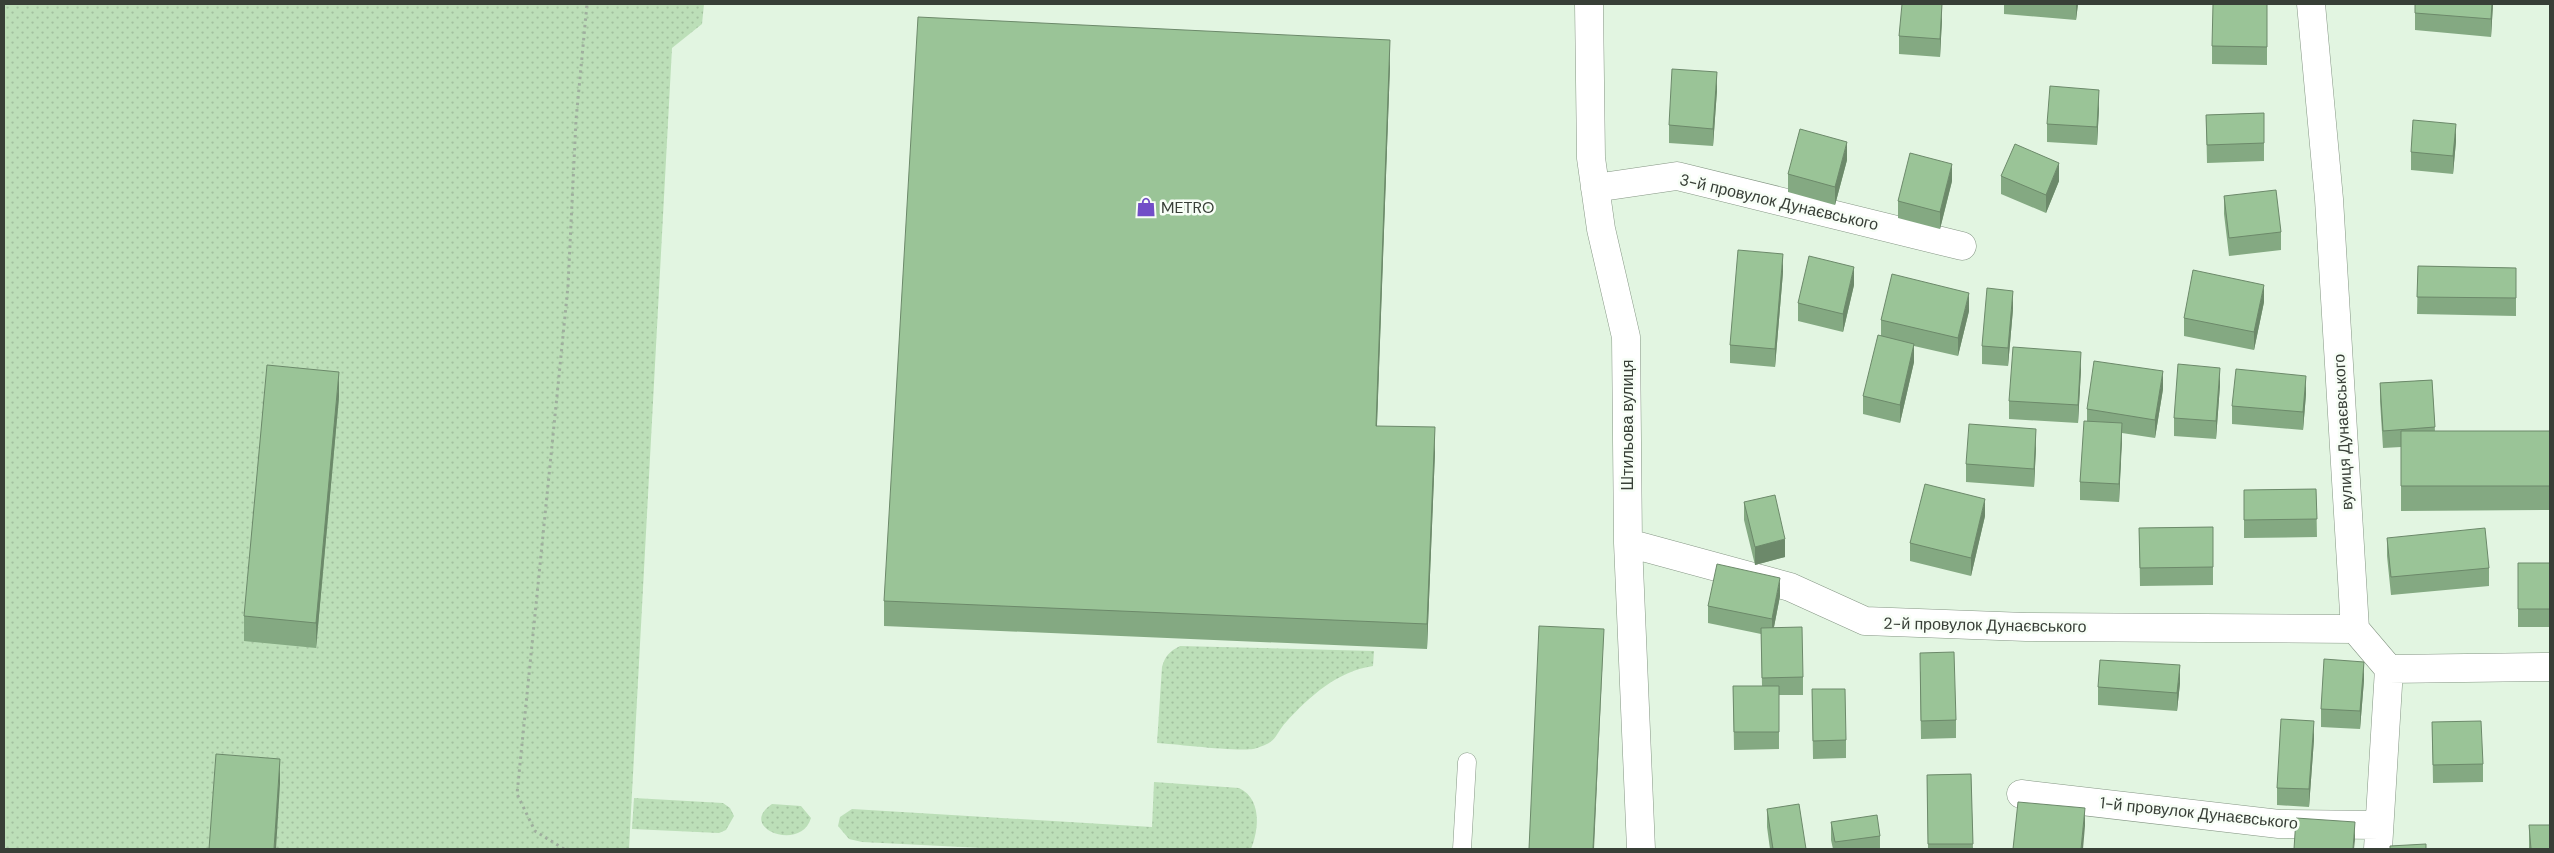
<svg xmlns="http://www.w3.org/2000/svg" width="2554" height="853" font-family="'DM Sans',sans-serif">
  <style>
    .grass { fill: url(#grass-dots) }
    .lines { fill: none; stroke-linecap: round; stroke-linejoin: round }
    .lane-casing { stroke: #859684; stroke-width: 19 }
    .street-casing { stroke: #859684; stroke-width: 29 }
    .path { stroke: #9fae9e; stroke-width: 3; stroke-dasharray: 2.5 4; stroke-linecap: butt }
    .lane { stroke: #fff; stroke-width: 18 }
    .street { stroke: #fff; stroke-width: 28 }
    .wall { fill: #84a982 }
    .shaded-wall { fill: #6c896a }
    .building { fill: #9ac497; stroke: #6c896a }
    .labels { text-anchor: middle; dominant-baseline: central; stroke-width: 5; stroke-linejoin: round; paint-order: stroke }
    .street-label { font-size: 16px; fill: #383f37; stroke: #f7fef6 }
    .poi-label { font-size: 16px; fill: #383f37; stroke: #f7fef6; text-anchor: start }
  </style>
  <defs>
    <pattern id="grass-dots" width="8" height="8" patternUnits="userSpaceOnUse" patternTransform="scale(1.25)"><rect width="8" height="8" fill="#bcdfb8"/><path d="M2 2h.1M6 6h.1" fill="none" stroke="#a2c09f" stroke-width="1.8" stroke-linecap="round"/></pattern>
  </defs>
  <rect width="100%" height="100%" fill="#e2f5e1"/>
  <path class="grass" d="M4 4H704L702 24 672 48 629 849H4Z
    M1180 646 1374 651 1373 666C1338 671 1310 696 1287 721 1273 736 1280 740 1257 748 1245 753 1176 744 1157 743L1162 667C1165 656 1170 651 1180 646Z
    M1154 782 1239 788C1262 799 1259 829 1251 849H1002L862 842 849 839 838 826 840 817 852 809 1152 827Z
    M634 798 723 803 730 808 734 816 726 830 719 833 632 829Z
    M772 804 801 806 811 818C801 853 736 828 772 804Z"/>
  <g class="lines">
    <defs>
      <path id="lane" d="M1462 849 1467 762"/>
      <path id="street" d="M1589 4 1591 158 1601 229 1626 337 1628 543 1641 849
        M2311 4 2329 199 2355 629 2389 669 2378 849
        M1595 188 1677 176 1962 246
        M1628 543 1790 587 1865 621 2026 627 2355 629
        M2389 669 2550 667
        M2021 794 2279 824 2379 825"/>
    </defs>
    <use href="#lane" class="lane-casing"/>
    <use href="#street" class="street-casing"/>
    <path class="path" d="M564 849 535 831 517 794 568 286 576 120 587 4"/>
    <use href="#lane" class="lane"/>
    <use href="#street" class="street"/>
  </g>
  <path class="wall" d="M2004 4H2078L2076 20 2004 14Z
    M2267 4V65L2212 64V46Z
    M2493 4 2491 37 2415 30V13Z
    M1942 19 1940 57 1899 54V36Z
    M1390 65 1377 426 1435 452 1427 649 884 626V601Z
    M1717 90 1713 146 1669 143V125Z
    M2099 108 2097 145 2047 142V124Z
    M2264 113V161L2207 163 2206 115Z
    M2456 141 2453 174 2411 170V152Z
    M1847 160 1835 205 1788 192V174Z
    M2001 176 2059 181 2046 213 2001 194Z
    M1952 181 1940 229 1898 218V201Z
    M2224 196 2281 232V250L2229 256 2224 214Z
    M2418 266 2516 268V316L2417 314Z
    M1783 272 1775 367 1730 363V345Z
    M1854 285 1843 332 1798 321V303Z
    M2264 302 2254 350 2184 336V318Z
    M2013 309 2008 366 1982 364V346Z
    M1969 311 1958 356 1914 346V362L1900 423 1863 414V396L1881 336V320Z
    M2081 369 2078 423 2009 419V401Z
    M2432 380 2435 431H2550V510L2401 511V447L2383 448 2380 401V383Z
    M2220 385 2216 439 2174 436V418Z
    M2163 389 2155 438 2122 433 2119 502 2080 500V482L2087 421V409Z
    M2306 394 2303 430 2232 424V406Z
    M339 397 316 648 244 641V616Z
    M2036 447 2034 487 1966 482V464Z
    M2316 489 2317 537 2244 538V490Z
    M1744 502 1785 557 1755 565 1744 520Z
    M1985 516 1971 576 1910 561V543Z
    M2213 527V585L2140 586 2139 528Z
    M2387 538 2489 568V586L2391 595 2387 556Z
    M2518 563H2550V627H2518Z
    M1780 596 1774 627 1803 677V695H1779V749L1734 750 1733 686H1762L1761 634 1708 623V606Z
    M1920 671 1956 720V738L1921 739Z
    M2364 680 2360 729 2321 727V709Z
    M2180 683 2177 711 2098 705V687Z
    M1812 689 1846 740V758L1813 759Z
    M2432 722 2483 764V782L2433 783Z
    M2314 739 2309 807 2277 805V788Z
    M1971 774 1973 849H1928L1927 775Z
    M1767 809 1806 849H1770L1767 827Z
    M1831 822 1880 836V849H1833L1831 840Z
    M2529 825 2550 849H2529Z"/>
  <path class="shaded-wall" d="M1942 4V19L1940 57V39Z
    M2076 4H2078L2076 20Z
    M2492 4H2493L2491 37V19Z
    M1390 40V65L1376 450V426Z
    M1717 72V90L1713 146V129Z
    M2099 90V108L2097 145V127Z
    M2456 124V141L2453 174V156Z
    M1847 142V160L1835 205V187Z
    M2059 163V181L2046 213V195Z
    M1952 164V181L1940 229V212Z
    M1783 254V272L1775 367V349Z
    M1854 267V285L1843 332V314Z
    M2264 285V302L2254 350V332Z
    M2013 291V309L2008 366V348Z
    M1969 293V311L1958 356V338Z
    M1914 344V362L1900 423V405Z
    M2081 352V369L2078 423V405Z
    M2220 368V385L2216 439V421Z
    M2163 371V389L2155 438V420Z
    M339 372V397L316 648V623Z
    M2306 376V394L2303 430V412Z
    M2122 423V441L2119 502V484Z
    M1435 427V452L1427 649V624Z
    M2036 429V447L2034 487V469Z
    M1985 499V516L1971 576V558Z
    M1785 539V557L1755 565V547Z
    M1780 578V596L1772 637V619Z
    M1604 629 1594 849H1593Z
    M2364 662V680L2360 729V711Z
    M2180 665V683L2177 711V693Z
    M2314 721V739L2309 807V789Z
    M280 759V784L276 849H274Z
    M2085 808V826L2083 849H2081Z
    M2355 822V840L2354 849H2353Z"/>
  <path class="building" d="M1902 4H1942L1940 39 1899 36Z
    M2213 4H2267V47L2212 46Z
    M2415 4H2492L2491 19 2415 13Z
    M918 17 1390 40 1376 426 1435 427 1427 624 884 601Z
    M1672 69 1717 72 1713 129 1669 125Z
    M2050 86 2099 90 2097 127 2047 124Z
    M2264 113V143L2207 145 2206 115Z
    M2413 120 2456 124 2453 156 2411 152Z
    M1800 129 1847 142 1835 187 1788 174Z
    M2015 144 2059 163 2046 195 2001 176Z
    M1910 153 1952 164 1940 212 1898 201Z
    M2276 190 2281 232 2229 238 2224 196Z
    M1738 250 1783 254 1775 349 1730 345Z
    M1809 256 1854 267 1843 314 1798 303Z
    M2418 266 2516 268V298L2417 297Z
    M2193 270 2264 285 2254 332 2184 318Z
    M1892 274 1969 293 1958 338 1881 320Z
    M1987 288 2013 291 2008 348 1982 346Z
    M1878 335 1914 344 1900 405 1863 396Z
    M2013 347 2081 352 2078 405 2009 401Z
    M2094 361 2163 371 2155 420 2087 409Z
    M2178 364 2220 368 2216 421 2174 418Z
    M267 365 339 372 316 623 244 616Z
    M2236 369 2306 376 2303 412 2232 406Z
    M2432 380 2435 427 2383 431 2380 383Z
    M2084 421 2122 423 2119 484 2080 482Z
    M1969 424 2036 429 2034 469 1966 464Z
    M2401 431H2550V486H2401Z
    M1925 484 1985 499 1971 558 1910 543Z
    M2316 489 2317 519 2244 520V490Z
    M1775 495 1785 539 1755 547 1744 502Z
    M2213 527V567L2140 568 2139 528Z
    M2485 528 2489 568 2391 577 2387 538Z
    M2518 563H2550V609H2518Z
    M1717 564 1780 578 1772 619 1708 606Z
    M1539 626 1604 629 1593 849H1529Z
    M1802 627 1803 677 1762 678 1761 628Z
    M1954 652 1956 720 1921 721 1920 653Z
    M2324 659 2364 662 2360 711 2321 709Z
    M2100 660 2180 665 2177 693 2098 687Z
    M1733 686H1779V732H1734Z
    M1812 689H1845L1846 740 1813 741Z
    M2281 719 2314 721 2309 789 2277 788Z
    M2481 721 2483 764 2433 765 2432 722Z
    M216 754 280 759 274 849H209Z
    M1971 774 1973 844H1928L1927 775Z
    M2018 802 2085 808 2081 849H2013Z
    M1799 804 1806 849H1773L1767 809Z
    M1877 815 1880 836 1835 842 1831 822Z
    M2296 818 2355 822 2353 849H2294Z
    M2529 825H2550V849H2531Z
    M2426 844V849H2390V846Z"/>
  <defs>
    <symbol id="shop-bare" viewBox="-9 -9 18 18"><path d="M-5-2.5h2.3a2.7 3.5 0 0 1 5.4 0H5L5.5 6h-11ZM-1.5-2.5h3a1.5 2.3 0 0 0-3 0Z" fill="#724ec7" stroke="#f7fef6" stroke-width="2.5" paint-order="stroke"/></symbol>
  </defs>
  <g fill-rule="evenodd">
    <use href="#shop-bare" x="1132" y="193" width="28" height="28"/>
  </g>
  <g class="labels">
    <g class="street-label">
      <text transform="translate(1779 202) rotate(13)">3-й провулок Дунаєвського</text>
      <text transform="translate(1627 425) rotate(-90)">Штильова вулиця</text>
      <text transform="translate(2343 432) rotate(-93)">вулиця Дунаєвського</text>
      <text transform="translate(1985 625) rotate(1)">2-й провулок Дунаєвського</text>
      <text transform="translate(2199 813) rotate(6)">1-й провулок Дунаєвського</text>
    </g>
    <g class="poi-label">
      <text x="1161" y="207">METRO</text>
    </g>
  </g>
  <rect width="2554" height="853" fill="none" stroke="#383f37" stroke-width="10"/>
</svg>
